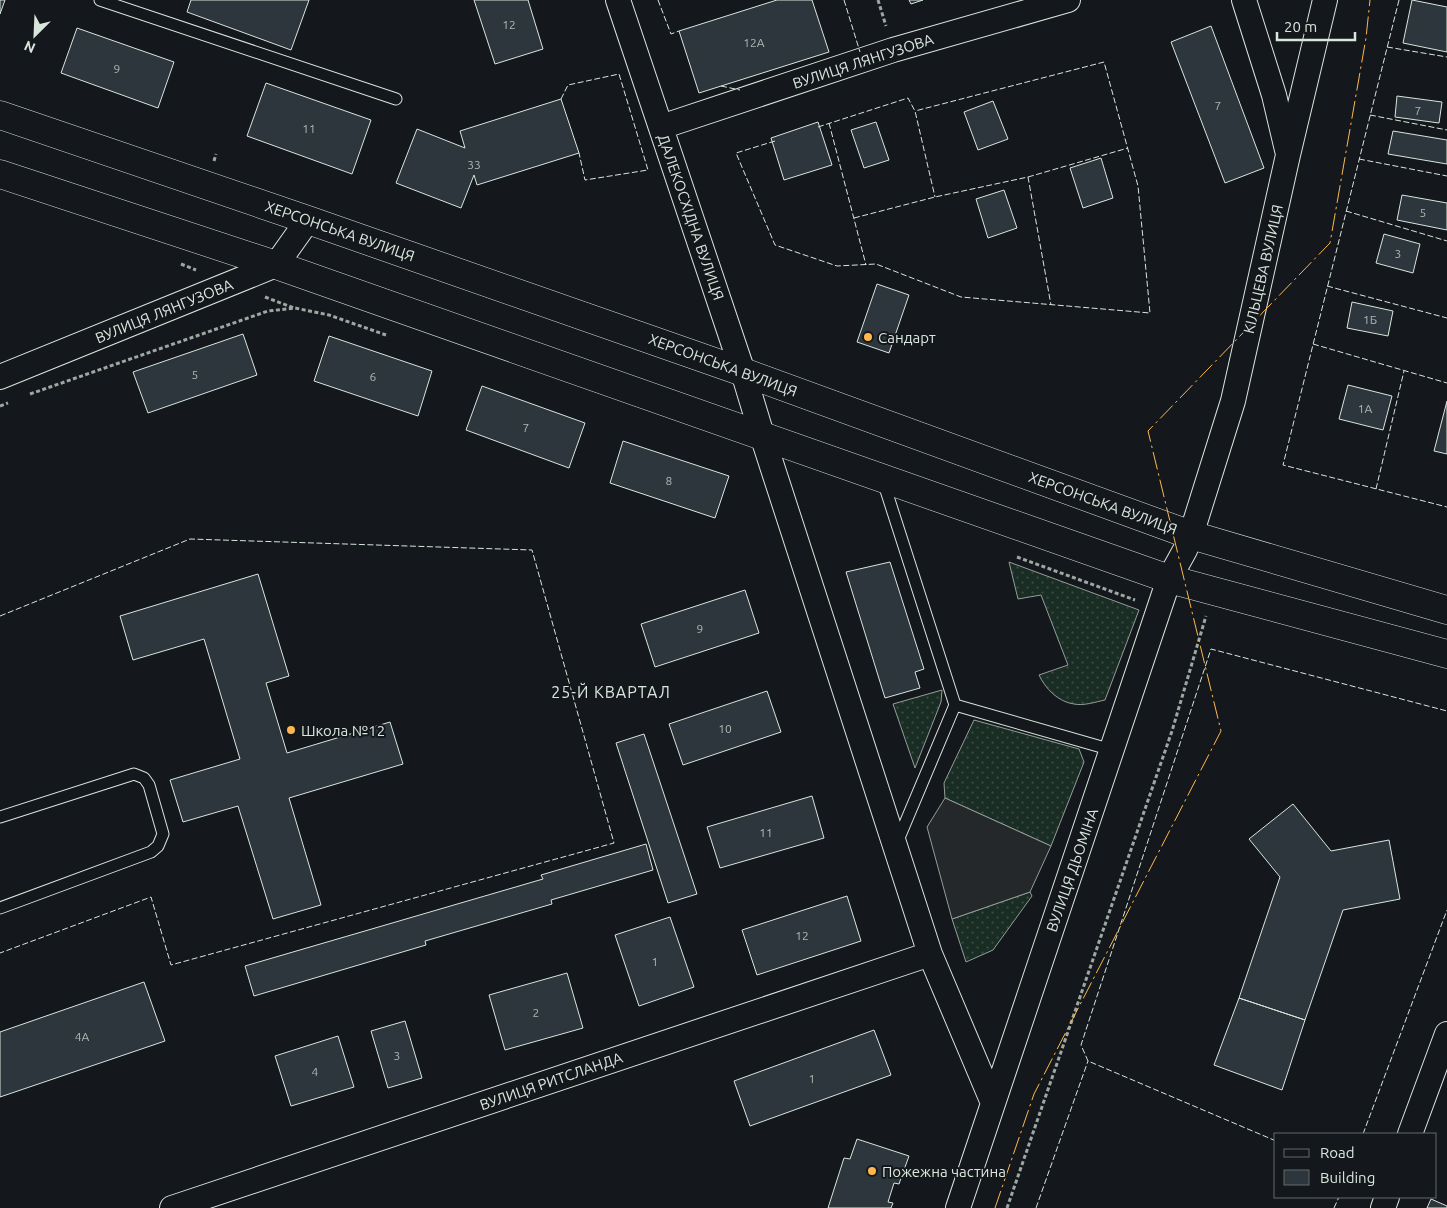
<svg xmlns="http://www.w3.org/2000/svg" width="1447" height="1208" font-family="Ubuntu,sans-serif">
  <style>
    .grass { fill: url(#grass-dots); stroke: #939e99 }
    .parking { fill: #24282b; stroke: #939e99 }
    .building { fill: #2c363c; stroke: #d8e6dc }
    .lines { fill: none; stroke-linecap: round; stroke-linejoin: round }
    .service-casing { stroke: #d8e6dc; stroke-width: 13 }
    .minor-casing { stroke: #d8e6dc; stroke-width: 26 }
    .tertiary-casing { stroke: #d8e6dc; stroke-width: 29 }
    .path { stroke: #9da8a2; stroke-width: 3; stroke-dasharray: 4 2.5; stroke-linecap: butt }
    .service { stroke: #14181c; stroke-width: 11 }
    .minor { stroke: #14181c; stroke-width: 24 }
    .tertiary { stroke: #14181c; stroke-width: 28 }
    .fence { stroke: #d8e6dc; stroke-width: 1; stroke-dasharray: 6 2.5; stroke-linecap: butt }
    .power { stroke: #ffb74d; stroke-width: 1; stroke-dasharray: 18 4 2.5 4; stroke-linecap: butt }
    .poi-dot { fill: #ffb74d; stroke: #14181c; stroke-width: 2 }
    .labels { text-anchor: middle; dominant-baseline: central; stroke-width: 4; stroke-linejoin: round; paint-order: stroke }
    .number-label { font-size: 12px; fill: #adbab4 }
    .street-label { font-size: 15px; fill: #d8e6dc; stroke: #14181c }
    .poi-label { font-size: 15px; fill: #d8e6dc; stroke: #14181c; text-anchor: start }
    .neighbourhood-label { font-size: 16px; letter-spacing: 1px; fill: #d8e6dc; stroke: #14181c }
  </style>
  <defs>
    <pattern id="grass-dots" width="8" height="8" patternUnits="userSpaceOnUse" patternTransform="scale(1.25)"><rect width="8" height="8" fill="#1a2d24"/><path d="M2 2h.1M6 6h.1" fill="none" stroke="#3b4b43" stroke-width="1.8" stroke-linecap="round"/></pattern>
  </defs>
  <rect width="100%" height="100%" fill="#14181c"/>
  <path class="grass" d="M1009 562 1139 610 1105 700C1095 702 1084 706 1074 704 1058 702 1045 688 1039 675L1068 665 1041 595 1018 599Z
    M942 690 941 702 915 768 893 704Z
    M974 720 1079 749 1084 762 1051 846 945 798 944 783Z
    M1030 892 1032 896 993 950 966 962 952 919Z"/>
  <path class="parking" d="M945 798 1051 846 1030 892 952 919 927 827Z"/>
  <path class="building" d="M0 0H5L0 14Z
    M191 0H309L291 50 187 12Z
    M474 0H528L543 49 495 64Z
    M777 0H812L829 52 699 93 679 31Z
    M909 0H923L911 4Z
    M1412 0 1447 7V52L1403 43Z
    M1211 26 1264 168 1225 183 1171 42Z
    M77 28 174 62 158 108 61 73Z
    M266 83 371 120 352 174 247 136Z
    M1397 96 1442 102 1439 123 1395 117Z
    M561 99 579 153 477 185 474 175 461 208 396 183 417 129 465 148 460 131Z
    M993 101 1008 139 978 150 964 112Z
    M818 122 832 165 784 180 771 138Z
    M876 122 889 160 864 168 851 130Z
    M1393 131 1447 140V164L1388 154Z
    M1101 158 1113 198 1083 208 1070 168Z
    M1004 190 1017 228 988 238 976 199Z
    M1402 195 1447 203V230L1397 220Z
    M1384 234 1420 244 1413 273 1376 263Z
    M877 284 909 295 889 353 857 342Z
    M1352 302 1393 311 1388 336 1347 328Z
    M243 334 257 375 148 413 133 372Z
    M329 336 432 371 418 416 314 381Z
    M1348 385 1392 396 1383 430 1339 419Z
    M482 386 585 423 569 468 466 430Z
    M1447 401V454L1434 451Z
    M623 441 729 476 715 518 610 483Z
    M890 562 924 669 915 672 920 688 885 698 846 572Z
    M258 574 289 676 266 683 287 753 390 722 403 764 289 798 321 905 273 919 238 806 183 822 170 780 240 759 204 639 133 660 120 616Z
    M745 590 759 633 655 667 641 624Z
    M767 691 781 732 683 765 669 724Z
    M644 734 697 894 668 903 616 743Z
    M812 796 824 838 720 868 707 827Z
    M1293 804 1331 851 1389 840 1400 899 1343 910 1305 1020 1239 998 1280 877 1249 839Z
    M646 844 653 870 551 900 552 904 425 941 426 945 254 996 245 966 543 879 541 875Z
    M847 896 861 941 757 975 742 930Z
    M670 917 694 987 639 1006 615 935Z
    M567 973 583 1028 505 1050 489 995Z
    M144 982 165 1041 0 1097V1032Z
    M1239 998 1305 1020 1282 1090 1214 1065Z
    M405 1021 422 1078 388 1088 371 1031Z
    M874 1030 891 1075 750 1126 734 1081Z
    M338 1036 354 1087 291 1106 275 1056Z
    M857 1139 909 1156 899 1184 894 1183 888 1202 893 1203 891 1208H828L844 1158 850 1159Z
    M1431 1199 1447 1206V1208H1427Z"/>
  <g class="lines">
    <defs>
      <path id="service" d="M100 0 396 99
        M883 481 955 705 896 845
        M955 705 1112 750
        M0 817 134 774 144 778 149 785 163 834 158 846 151 852 0 908"/>
      <path id="minor" d="M618 0 743 372 762 435 930 954 993 1103
        M1244 0 1274 95 1287 150
        M661 127 893 50 1068 0
        M0 377 276 265 308 220
        M1410 1134 1447 1034
        M172 1208 930 954
        M958 1208 1169 579 1185 550 1191 535 1233 401 1288 155 1325 0
        M1383 1208 1387 1197"/>
      <path id="tertiary" d="M0 115 308 220 743 372 1191 535 1447 610
        M0 174 276 265 1169 579 1447 654"/>
    </defs>
    <use href="#service" class="service-casing"/>
    <use href="#minor" class="minor-casing"/>
    <use href="#tertiary" class="tertiary-casing"/>
    <path class="path" d="M878 0 886 26
      M214 161 216 154
      M181 264 196 270
      M265 297 294 308
      M30 394 268 311 295 308 329 315 386 335
      M0 406 8 403
      M1017 557 1135 600
      M1007 1208 1172 731 1206 616"/>
    <use href="#service" class="service"/>
    <use href="#minor" class="minor"/>
    <use href="#tertiary" class="tertiary"/>
    <path class="fence" d="M658 0 671 34 679 31
      M844 0 860 52
      M1399 0 1283 465 1447 507
      M1387 47 1447 57
      M721 86 740 90
      M561 99 568 85 619 74 648 170 585 180 579 153
      M1370 115 1447 130
      M829 123 866 265
      M818 127 908 98 915 111 935 197
      M775 141 736 153 775 245 837 266 876 264 961 297 1150 313 1138 186 1104 62 915 111
      M1359 159 1447 176
      M1028 177 1128 148
      M1346 211 1447 241
      M854 218 935 197 1028 177 1051 305
      M1327 286 1447 318
      M1313 344 1447 383
      M1376 489 1404 371
      M0 616 190 539 532 550 614 843 171 965 151 897 0 953
      M1363 1134 1447 910
      M1276 1141 1088 1061 1081 1045 1211 649 1447 711
      M1036 1208 1088 1061
      M1334 1208 1339 1197"/>
    <path class="power" d="M995 1208 1034 1094 1221 731 1148 431 1330 243 1366 38 1370 0"/>
  </g>
  <g class="poi-dot">
    <circle cx="868" cy="337" r="5"/>
    <circle cx="291" cy="730" r="5"/>
    <circle cx="872" cy="1171" r="5"/>
  </g>
  <g class="labels">
    <g class="number-label">
      <text x="509" y="24">12</text>
      <text x="754" y="42">12А</text>
      <text x="117" y="68">9</text>
      <text x="1218" y="105">7</text>
      <text x="1418" y="110">7</text>
      <text x="309" y="128">11</text>
      <text x="474" y="164">33</text>
      <text x="1423" y="212">5</text>
      <text x="1398" y="253">3</text>
      <text x="1370" y="319">1Б</text>
      <text x="195" y="374">5</text>
      <text x="373" y="376">6</text>
      <text x="1365" y="408">1А</text>
      <text x="526" y="427">7</text>
      <text x="669" y="480">8</text>
      <text x="700" y="628">9</text>
      <text x="725" y="728">10</text>
      <text x="766" y="832">11</text>
      <text x="802" y="935">12</text>
      <text x="655" y="961">1</text>
      <text x="536" y="1012">2</text>
      <text x="82" y="1036">4А</text>
      <text x="397" y="1055">3</text>
      <text x="315" y="1071">4</text>
      <text x="812" y="1078">1</text>
    </g>
    <g class="street-label">
      <text transform="translate(863 61) rotate(-18)">ВУЛИЦЯ ЛЯНГУЗОВА</text>
      <text transform="translate(691 217) rotate(71)">ДАЛЕКОСХІДНА ВУЛИЦЯ</text>
      <text transform="translate(340 231) rotate(19)">ХЕРСОНСЬКА ВУЛИЦЯ</text>
      <text transform="translate(1263 269) rotate(-77)">КІЛЬЦЕВА ВУЛИЦЯ</text>
      <text transform="translate(164 311) rotate(-22)">ВУЛИЦЯ ЛЯНГУЗОВА</text>
      <text transform="translate(723 365) rotate(20)">ХЕРСОНСЬКА ВУЛИЦЯ</text>
      <text transform="translate(1103 503) rotate(20)">ХЕРСОНСЬКА ВУЛИЦЯ</text>
      <text transform="translate(1072 870) rotate(-71)">ВУЛИЦЯ ДЬОМІНА</text>
      <text transform="translate(551 1081) rotate(-19)">ВУЛИЦЯ РИТСЛАНДА</text>
    </g>
    <g class="poi-label">
      <text x="878" y="337">Сандарт</text>
      <text x="301" y="730">Школа №12</text>
      <text x="882" y="1171">Пожежна частина</text>
    </g>
    <g class="neighbourhood-label">
      <text x="611" y="692">25-Й КВАРТАЛ</text>
    </g>
  </g>
  <rect x="1274" y="1133" width="162" height="65" fill="#14181c" stroke="#626a69"/>
  <rect x="1284" y="1149" width="25" height="8" fill="#14181c" stroke="#626a69"/>
  <text x="1320" y="1158" font-size="15" fill="#d8e6dc">Road</text>
  <rect x="1284" y="1170" width="25" height="15" fill="#2c363c" stroke="#626a69"/>
  <text x="1320" y="1183" font-size="15" fill="#d8e6dc">Building</text>
  <g transform="translate(35 35) rotate(204)" stroke="#14181c" stroke-width="4" paint-order="stroke">
  <path d="M0-4L9 19L0 12L-9 19Z" fill="#d8e6dc"/>
  <text y="-8" font-size="14" font-weight="bold" text-anchor="middle" fill="#d8e6dc">N</text>
  </g>
  <path d="M1277 32v8h78v-8" fill="none" stroke="#d8e6dc" stroke-width="2.5"/>
  <text x="1284" y="32" font-size="15" fill="#d8e6dc" stroke="#14181c" stroke-width="4" paint-order="stroke">20 m</text>
</svg>
